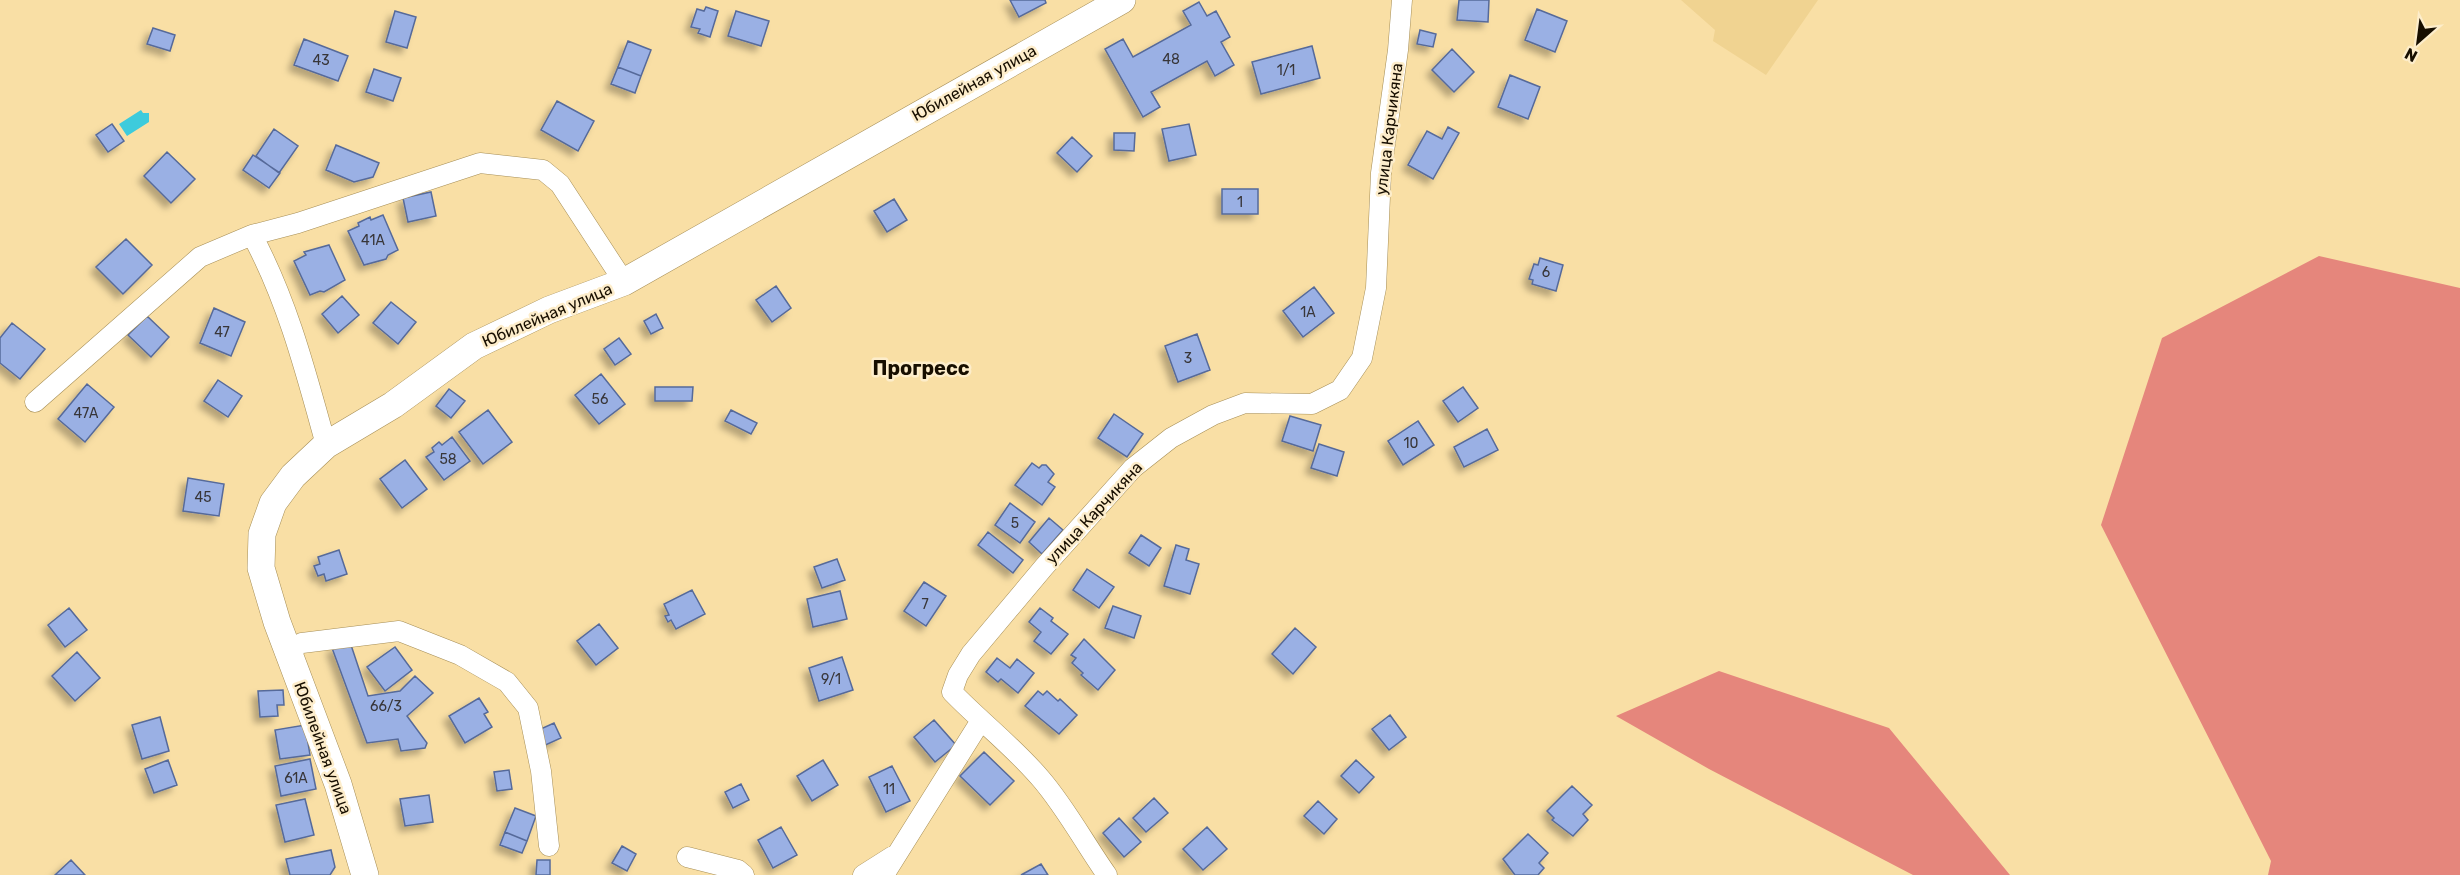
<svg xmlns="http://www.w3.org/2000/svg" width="2460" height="875" font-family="Rubik,sans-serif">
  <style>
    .built { fill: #f0d391 }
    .forest { fill: #e5867c }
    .water { fill: #3dcbdc }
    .building { fill: #9ab0e4; stroke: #566a9a; stroke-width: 1.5; filter: url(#shadow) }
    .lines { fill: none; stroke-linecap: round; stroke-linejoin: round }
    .street-casing { stroke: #a68e56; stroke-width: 21 }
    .secondary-casing { stroke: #a68e56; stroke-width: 28 }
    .street { stroke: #fff; stroke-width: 20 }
    .secondary { stroke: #fff; stroke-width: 27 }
    .labels { text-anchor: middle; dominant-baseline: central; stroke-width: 5; stroke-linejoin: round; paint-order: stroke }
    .number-label { font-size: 14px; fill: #383639 }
    .street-label { font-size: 16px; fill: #170e00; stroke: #fdedcb }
    .quarter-label { font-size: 20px; font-weight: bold; fill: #170e00; stroke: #fdedcb }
  </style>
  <defs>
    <filter id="shadow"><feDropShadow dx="-5.5" dy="5.5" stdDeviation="3" flood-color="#0004"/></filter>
  </defs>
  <rect width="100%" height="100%" fill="#f9dfa5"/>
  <path class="built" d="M1681 0H1818L1766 75 1713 41 1715 30Z"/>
  <path class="forest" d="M2319 256 2460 288V875H2268L2271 861 2101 525 2162 338Z
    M1719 671 1889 728 2010 875H1913L1709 769 1616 716Z"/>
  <path class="water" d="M141 110 143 113H149V122L127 136 119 124Z"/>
  <path class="building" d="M1010 0H1045L1046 3 1019 17Z
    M1459 0H1489L1488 22 1457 20Z
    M1199 2 1207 16 1216 11 1230 37 1221 42 1234 65 1215 76 1207 61 1151 92 1160 107 1143 117 1105 49 1123 39 1133 57 1191 25 1183 11Z
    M706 7 718 11 710 37 698 33 700 29 691 27 697 9 704 11Z
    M1537 9 1567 21 1555 52 1525 40Z
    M395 11 416 17 407 48 386 42Z
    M736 11 769 21 761 46 728 36Z
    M153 28 175 35 170 51 147 44Z
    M1420 30 1436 34 1433 47 1417 44Z
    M304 39 348 56 338 81 294 65Z
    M628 41 651 50 641 76 618 67Z
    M1312 46 1320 78 1261 94 1252 62Z
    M1452 49 1474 72 1454 92 1432 70Z
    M618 67 641 76 635 93 611 84Z
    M374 69 401 78 393 101 366 92Z
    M1510 75 1540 87 1528 119 1498 107Z
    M557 101 594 121 578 151 541 130Z
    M112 124 124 141 108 152 96 135Z
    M1189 124 1196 155 1169 161 1162 129Z
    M1448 127 1459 133 1433 179 1408 165 1427 131 1442 139Z
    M274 129 298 146 279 173 256 156Z
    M1114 133H1135L1134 151 1114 150Z
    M1072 137 1092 156 1077 172 1057 153Z
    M336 145 379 163 373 177 354 182 326 170Z
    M167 152 195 179 171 203 144 176Z
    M253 155 280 173 269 188 243 170Z
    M1222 189H1258V214H1222Z
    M431 192 436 216 408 222 403 198Z
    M894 199 907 220 887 232 874 211Z
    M383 215 398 250 388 255 386 259 364 265 348 231 359 226 358 223 370 217 371 220Z
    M126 239 152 265 123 294 96 267Z
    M329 245 345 280 324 292 320 291 310 295 294 261 306 255 304 252Z
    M1540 258 1563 265 1556 291 1532 284 1533 280 1529 279 1534 264 1538 265Z
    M776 286 791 308 772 322 756 300Z
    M1314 287 1334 313 1303 337 1283 311Z
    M342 296 359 315 338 333 322 314Z
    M391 302 416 322 398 344 373 323Z
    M214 308 245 322 231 356 200 343Z
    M656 314 663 328 651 334 644 321Z
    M147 316 169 337 151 357 128 335Z
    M12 323 45 349 20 379 0 363V338Z
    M1197 334 1210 370 1178 382 1165 346Z
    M619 338 631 354 615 365 604 349Z
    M601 374 625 404 599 424 575 395Z
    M218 380 242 396 228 417 204 401Z
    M87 384 114 407 85 442 58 419Z
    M655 387H693L692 401H655Z
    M1463 387 1478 408 1458 422 1443 401Z
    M449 389 465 401 451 418 436 406Z
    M488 410 512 442 483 464 459 432Z
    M731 410 757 423 751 434 725 421Z
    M1114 414 1143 434 1127 457 1098 438Z
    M1290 416 1321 425 1313 451 1282 441Z
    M1418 421 1434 445 1403 465 1388 441Z
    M1487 429 1498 450 1464 467 1454 447Z
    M452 437 470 461 444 480 426 457 434 452 432 448 439 442 442 445Z
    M1319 444 1344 452 1337 476 1311 468Z
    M405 460 427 489 402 508 380 479Z
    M1032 463 1039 468 1042 465H1046L1054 474 1048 482 1055 487 1042 505 1015 485Z
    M188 478 224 484 219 516 183 511Z
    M1010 503 1035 522 1020 543 995 525Z
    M1049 518 1063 530 1042 554 1029 542Z
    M988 532 1023 560 1013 573 978 545Z
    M1141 535 1161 548 1149 566 1129 553Z
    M1176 545 1189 549 1186 560 1199 564 1190 594 1164 586Z
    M339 550 347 574 326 581 324 574 318 576 314 566 320 564 318 557Z
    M837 559 845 580 822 588 814 567Z
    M1087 569 1114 587 1099 608 1073 590Z
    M924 582 946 596 926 626 904 611Z
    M692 590 705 614 676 629 671 620 668 622 665 616 669 615 664 604Z
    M840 591 847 619 813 627 807 599Z
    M1113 606 1141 616 1134 638 1105 628Z
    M69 608 87 630 65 647 48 625Z
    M1040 608 1053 618 1051 621 1068 634 1051 654 1034 641 1041 632 1029 622Z
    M599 624 618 648 596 665 577 641Z
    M1295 628 1316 647 1293 674 1272 654Z
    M1084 639 1115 670 1098 690 1081 675 1083 673 1072 663 1076 658 1071 655Z
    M350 642 368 696 400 691 415 676 433 693 407 716 427 743 425 748 401 751 398 739 367 743 332 648Z
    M395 647 412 670 385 691 367 667Z
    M77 652 100 678 75 701 52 676Z
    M842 657 853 690 819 701 809 668Z
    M997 658 1010 668 1017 659 1034 673 1018 693 1001 679 998 682 986 672Z
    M283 690 284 705H277L278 716 260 717 258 691Z
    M1038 691 1043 695 1047 691 1058 701 1060 699 1077 715 1059 734 1025 706Z
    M479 698 488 712 484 714 492 727 465 743 449 716Z
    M1390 715 1406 737 1389 750 1372 729Z
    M160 717 169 751 142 759 132 725Z
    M934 720 956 745 935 762 914 737Z
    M554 723 561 738 541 747 534 732Z
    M305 725 310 755 280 759 275 730Z
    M984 752 1014 781 990 805 960 776Z
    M310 759 316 789 281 796 275 766Z
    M168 760 177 785 154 793 145 769Z
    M823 760 838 785 812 801 797 776Z
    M1356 760 1374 777 1359 793 1341 776Z
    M892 766 910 801 886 812 869 777Z
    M509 770 512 789 497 791 494 772Z
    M741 784 749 800 733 808 725 792Z
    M1572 786 1592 805 1583 814 1588 820 1573 836 1552 820 1554 818 1547 811Z
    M429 795 433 822 405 826 400 799Z
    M1154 798 1168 813 1146 832 1133 818Z
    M305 799 314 835 285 842 276 805Z
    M1318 801 1337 819 1324 834 1304 816Z
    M515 808 536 816 527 841 505 832Z
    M1119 818 1141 842 1124 857 1103 833Z
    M781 827 797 855 773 868 758 840Z
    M1207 827 1227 849 1203 870 1183 849Z
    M505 832 527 841 522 853 500 845Z
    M1528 834 1548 853 1539 863 1544 868 1538 875H1515L1503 859Z
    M622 846 636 854 627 871 612 863Z
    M331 850 335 867 330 875H290L286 859Z
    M71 860 85 875H55Z
    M537 860H550V875H536Z
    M1041 864 1048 875H1021Z"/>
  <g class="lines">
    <defs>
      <path id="street" d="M252 235 298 223 480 163 543 170 560 184 624 282
        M35 402 200 257 252 235C288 302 306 373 326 445
        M288 650 302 643 399 631 460 655 507 682 528 708 541 771 549 846
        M687 857 738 870 744 875
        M863 875 893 856
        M884 875 980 722
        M1107 875C1085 844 1066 808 1041 779 1014 747 981 722 952 692L958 675 971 654 1044 567 1133 468 1171 438 1213 415 1245 403 1312 404 1340 390 1362 358 1376 288 1381 173 1398 50 1402 0"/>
      <path id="secondary" d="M365 875 338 784 277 622 261 568 262 534 273 503 293 476 326 445 393 405 474 346 549 310 624 282 1122 0"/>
    </defs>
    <use href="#street" class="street-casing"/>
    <use href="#secondary" class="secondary-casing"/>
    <use href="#street" class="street"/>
    <use href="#secondary" class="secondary"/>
  </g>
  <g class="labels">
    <g class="number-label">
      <text x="1171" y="59">48</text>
      <text x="321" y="60">43</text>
      <text x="1286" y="70">1/1</text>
      <text x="1240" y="202">1</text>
      <text x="373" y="240">41А</text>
      <text x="1546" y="272">6</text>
      <text x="1308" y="312">1А</text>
      <text x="222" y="332">47</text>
      <text x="1188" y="358">3</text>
      <text x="600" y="399">56</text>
      <text x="86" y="413">47А</text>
      <text x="1411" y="443">10</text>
      <text x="448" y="459">58</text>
      <text x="203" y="497">45</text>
      <text x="1015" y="523">5</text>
      <text x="925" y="604">7</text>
      <text x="831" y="679">9/1</text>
      <text x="386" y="706">66/3</text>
      <text x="296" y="778">61А</text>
      <text x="889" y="789">11</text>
    </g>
    <g class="street-label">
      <text transform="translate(974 83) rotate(-29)">Юбилейная улица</text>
      <text transform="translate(1389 129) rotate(-83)">улица Карчикяна</text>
      <text transform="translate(547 315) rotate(-23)">Юбилейная улица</text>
      <text transform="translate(1094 513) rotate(-47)">улица Карчикяна</text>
      <text transform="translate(323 748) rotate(70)">Юбилейная улица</text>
    </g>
    <g class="quarter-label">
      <text x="921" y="368">Прогресс</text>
    </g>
  </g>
  <g transform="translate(2418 42) rotate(208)" stroke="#fdedcb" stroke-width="4.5" paint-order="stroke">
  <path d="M0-4.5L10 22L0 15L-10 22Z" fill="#170e00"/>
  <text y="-9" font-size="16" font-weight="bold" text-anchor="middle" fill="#170e00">N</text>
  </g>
</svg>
